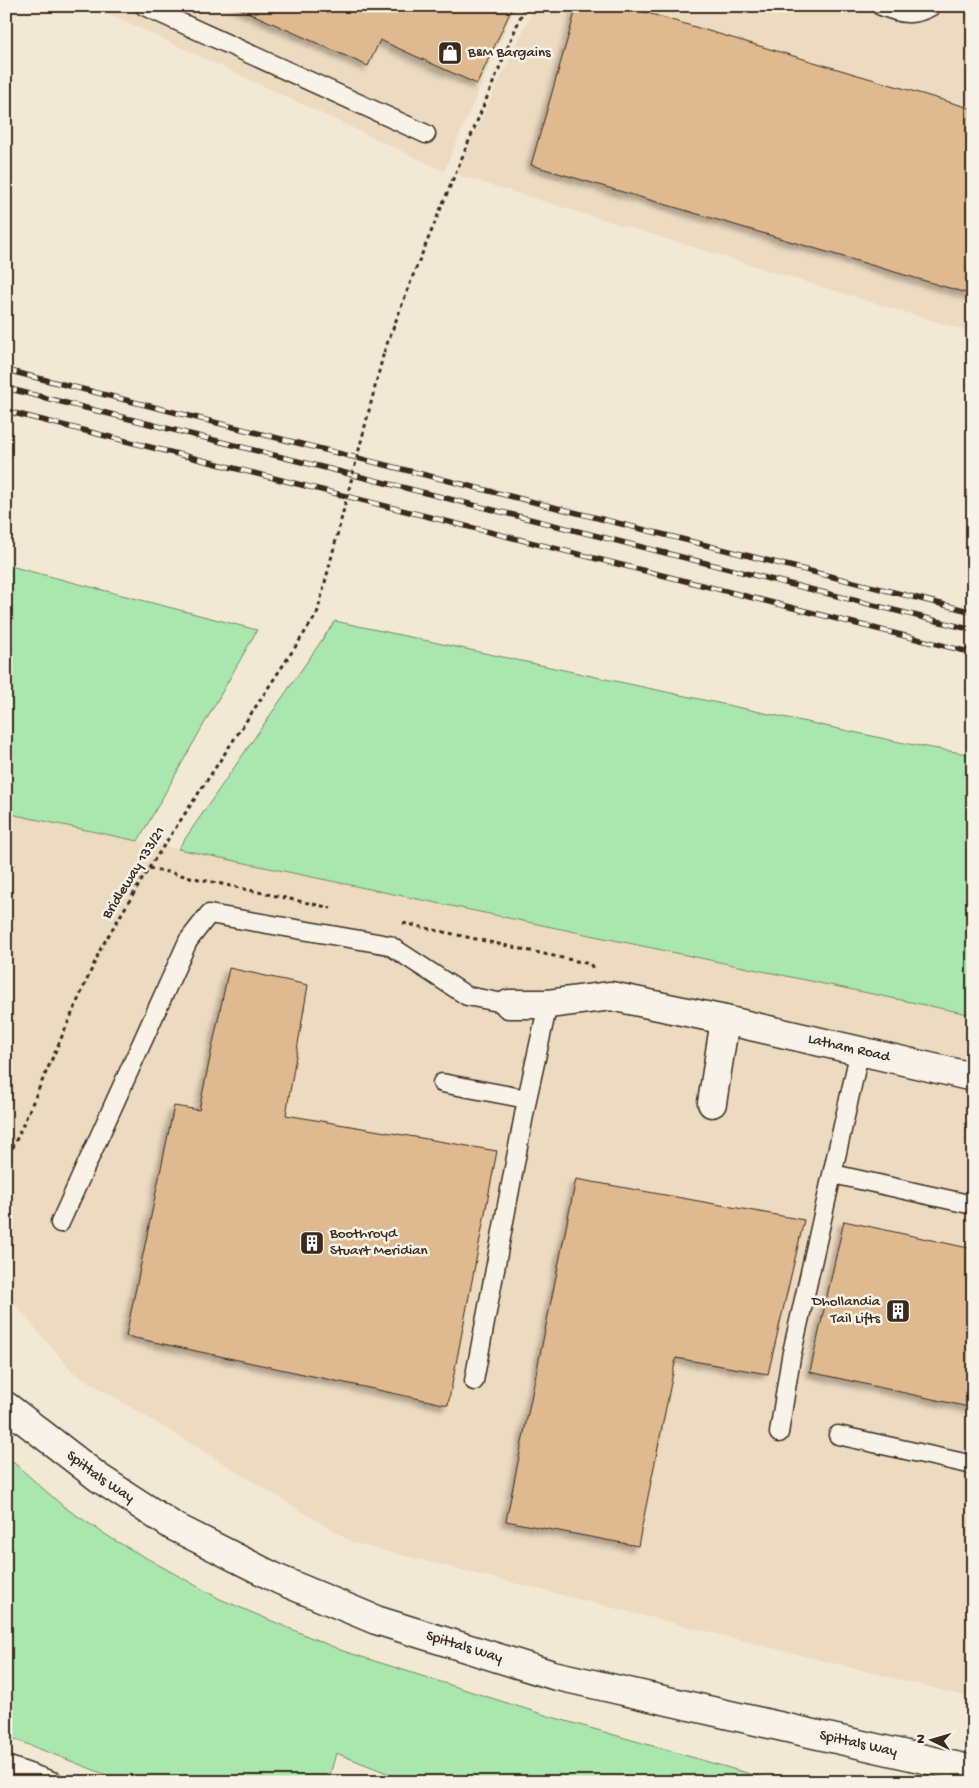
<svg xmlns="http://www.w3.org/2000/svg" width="979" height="1788" font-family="'Gochi Hand',sans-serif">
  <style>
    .built { fill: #ecdac1 }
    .green { fill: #a9e7ae; stroke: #728866 }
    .building { fill: #dfba90; stroke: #3b2a1e; filter: url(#shadow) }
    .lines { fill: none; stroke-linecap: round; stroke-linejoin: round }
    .lane-casing { stroke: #3b2a1e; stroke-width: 21 }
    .street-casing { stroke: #3b2a1e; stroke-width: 31 }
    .highway-casing { stroke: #3b2a1e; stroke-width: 31 }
    .path { stroke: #3b2a1e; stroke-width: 3; stroke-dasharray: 4 4; stroke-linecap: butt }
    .lane { stroke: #f7f3e8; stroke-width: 18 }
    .street { stroke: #f7f3e8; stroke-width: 28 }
    .highway { stroke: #f7f3e8; stroke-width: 28 }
    .rail-casing { stroke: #3b2a1e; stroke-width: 5.5 }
    .rail { stroke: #f7f3e8; stroke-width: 4; stroke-dasharray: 11; stroke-linecap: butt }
    .path-bridge { stroke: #3b2a1e; stroke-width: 3; stroke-dasharray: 4 4; stroke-linecap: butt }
    .labels { text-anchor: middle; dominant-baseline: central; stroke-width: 5; stroke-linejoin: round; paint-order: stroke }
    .poi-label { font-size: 15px; fill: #3b2a1e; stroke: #f7f3e8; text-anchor: start }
    .street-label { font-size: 15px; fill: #3b2a1e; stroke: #f7f3e8 }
  </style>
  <defs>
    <filter id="shadow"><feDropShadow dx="-4.5" dy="4.5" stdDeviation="2.5" flood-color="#0004"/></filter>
  </defs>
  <rect width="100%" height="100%" fill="#f2e8d6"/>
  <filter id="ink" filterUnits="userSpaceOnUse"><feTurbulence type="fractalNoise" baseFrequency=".02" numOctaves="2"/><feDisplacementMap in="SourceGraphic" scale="10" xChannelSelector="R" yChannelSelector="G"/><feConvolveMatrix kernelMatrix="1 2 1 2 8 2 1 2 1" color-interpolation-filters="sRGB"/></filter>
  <g filter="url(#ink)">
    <path class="built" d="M93 6H515L444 171Z
      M535 6H973V333L455 174Z
      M6 813 973 1015V1698L354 1543 73 1372 6 1294Z"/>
    <path class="green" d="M6 565 257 630 138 841 6 813Z
      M335 621 909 744 973 755V1015L178 849Z
      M6 1456 64 1507 114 1540 220 1599 343 1651 545 1715 778 1782H410L336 1753 328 1782H125L6 1736Z"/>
    <path class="building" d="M234 6H513L477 84 380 40 368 66Z
      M577 6H624L973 109V295L531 165Z
      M229 968 308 985 286 1115 497 1151 448 1405 126 1336 174 1106 199 1110Z
      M576 1179 804 1220 768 1374 676 1358 638 1546 506 1521Z
      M844 1221 973 1249V1408L810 1372Z"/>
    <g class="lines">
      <defs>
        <path id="lane" d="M144 6 426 134
          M881 6C901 14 913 17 932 6
          M442 1083 527 1099
          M833 1174 973 1205
          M60 1223 188 941 209 914 389 945 467 996 509 1004
          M474 1381 527 1099 548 1004
          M779 1433 791 1357 860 1050
          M838 1435 973 1465
          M6 1765 55 1782"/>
        <g id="street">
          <path id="s1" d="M509 1004H548L611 996 725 1020 973 1077"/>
          <path d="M712 1103 725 1020"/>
        </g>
        <g id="highway">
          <path id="s2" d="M6 1406 99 1478 173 1526 280 1580 376 1620 553 1675 973 1770"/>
        </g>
      </defs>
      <use href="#lane" class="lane-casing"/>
      <use href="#street" class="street-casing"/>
      <use href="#highway" class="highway-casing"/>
      <path class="path" d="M384 352 414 273 525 6
        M149 868 331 908
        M403 923 590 964 593 968
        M6 1163 101 948 149 868 317 614"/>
      <use href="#lane" class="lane"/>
      <use href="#street" class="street"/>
      <use href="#highway" class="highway"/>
      <defs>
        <path id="rail" d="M6 370 973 612
          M6 388 973 630
          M6 411 973 653"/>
      </defs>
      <use href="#rail" class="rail-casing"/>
      <use href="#rail" class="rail"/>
      <path class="path-bridge" d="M317 614 384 352"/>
    </g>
  </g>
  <defs>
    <symbol id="shop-square" viewBox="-11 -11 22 22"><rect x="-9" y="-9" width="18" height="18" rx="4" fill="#3b2a1e" stroke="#f7f3e8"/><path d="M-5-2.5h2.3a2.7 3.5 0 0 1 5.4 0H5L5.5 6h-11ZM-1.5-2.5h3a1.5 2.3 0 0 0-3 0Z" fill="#fff"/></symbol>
    <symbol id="building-square" viewBox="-11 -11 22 22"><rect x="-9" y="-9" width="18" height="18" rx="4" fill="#3b2a1e" stroke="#f7f3e8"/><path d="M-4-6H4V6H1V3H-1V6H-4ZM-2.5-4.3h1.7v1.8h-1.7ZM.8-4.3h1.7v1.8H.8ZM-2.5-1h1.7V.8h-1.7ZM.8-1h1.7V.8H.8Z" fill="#fff"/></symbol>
  </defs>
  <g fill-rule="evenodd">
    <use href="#shop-square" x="436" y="39" width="28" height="28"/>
    <use href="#building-square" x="298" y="1229" width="28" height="28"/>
    <use href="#building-square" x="884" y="1297" width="28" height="28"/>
  </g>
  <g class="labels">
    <g class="poi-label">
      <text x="468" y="53">B&amp;M Bargains</text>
      <text x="330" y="1234">Boothroyd<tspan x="330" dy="17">Stuart Meridian</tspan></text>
      <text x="880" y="1302" text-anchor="end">Dhollandia<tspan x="880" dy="17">Tail Lifts</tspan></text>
    </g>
    <g class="street-label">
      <text transform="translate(134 873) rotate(-58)">Bridleway 133/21</text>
      <text stroke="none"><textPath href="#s1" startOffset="346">Latham Road</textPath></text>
      <text stroke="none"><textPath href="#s2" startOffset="118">Spittals Way</textPath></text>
      <text stroke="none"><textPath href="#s2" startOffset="522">Spittals Way</textPath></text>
      <text stroke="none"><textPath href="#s2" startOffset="928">Spittals Way</textPath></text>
    </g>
  </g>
  <rect width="979" height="1788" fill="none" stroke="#f7f3e8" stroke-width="25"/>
  <rect x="12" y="12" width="954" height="1763" fill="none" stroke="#3b2a1e" stroke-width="2" filter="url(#ink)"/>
  <g transform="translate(932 1740) rotate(275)" stroke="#f7f3e8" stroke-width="4" paint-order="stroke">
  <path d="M0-4L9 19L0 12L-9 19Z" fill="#3b2a1e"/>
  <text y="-8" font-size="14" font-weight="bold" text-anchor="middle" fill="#3b2a1e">N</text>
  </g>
</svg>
